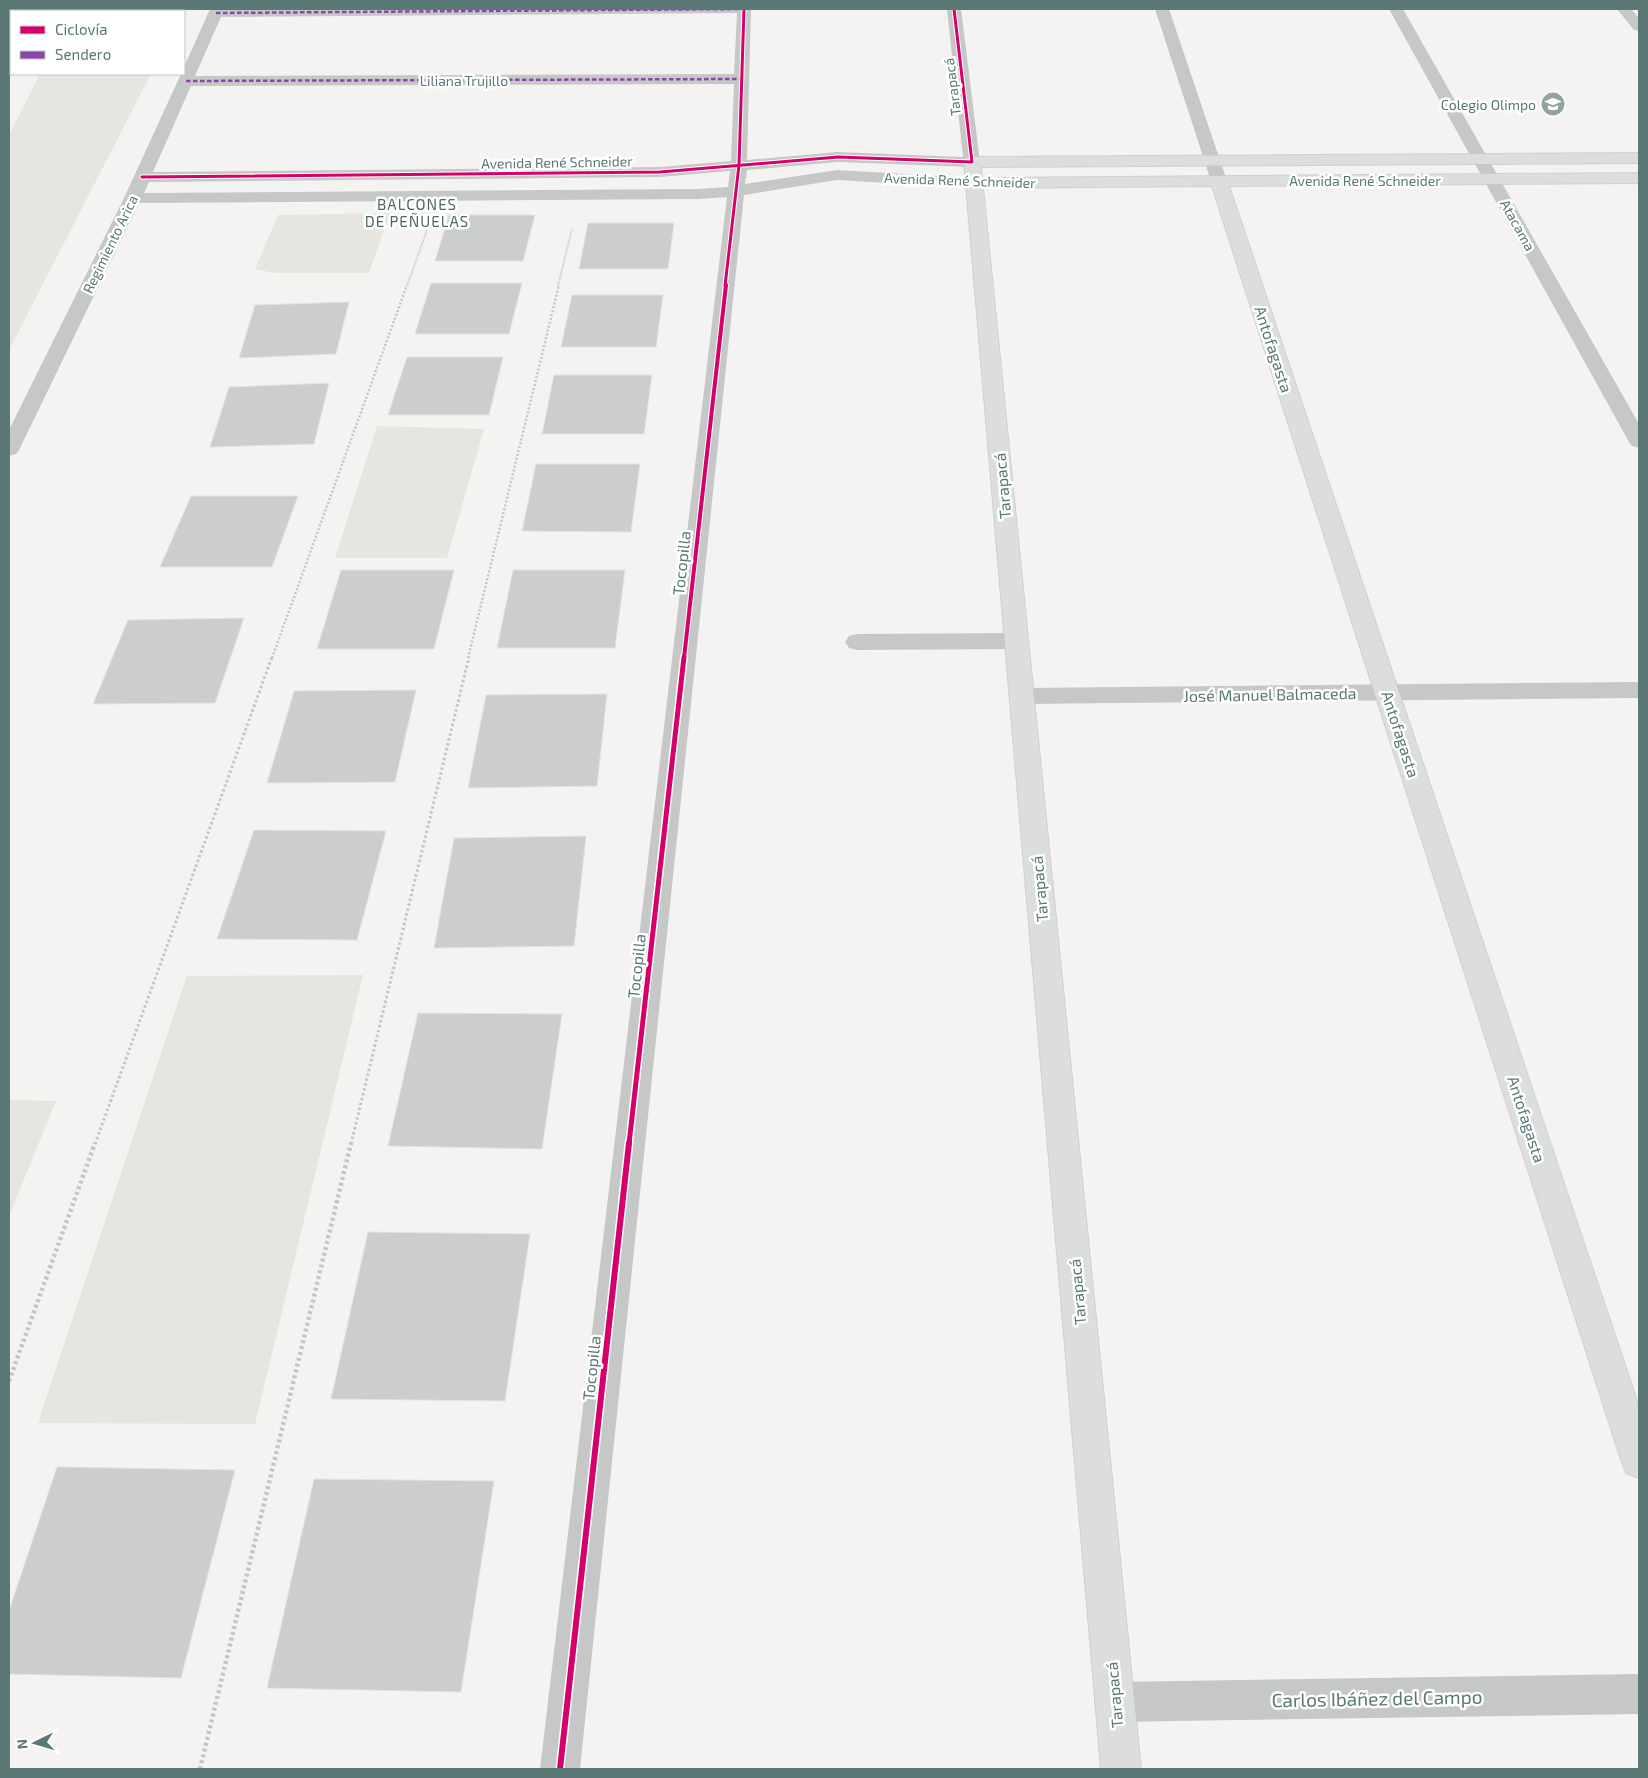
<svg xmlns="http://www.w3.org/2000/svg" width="1648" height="1778" font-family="'Exo 2',sans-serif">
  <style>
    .green { fill: #e6e5df }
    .building { fill: #cbcecd; stroke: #e3e2e2 }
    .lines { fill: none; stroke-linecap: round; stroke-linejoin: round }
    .major-casing { stroke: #cfd1d0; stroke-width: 2 }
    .path-far3 { stroke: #c4c6c6; stroke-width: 2; stroke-dasharray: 1 1; stroke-linecap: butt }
    .path-far2 { stroke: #c4c6c6; stroke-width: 2.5; stroke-dasharray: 2 2; stroke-linecap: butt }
    .path-far1 { stroke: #c4c6c6; stroke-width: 3; stroke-dasharray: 2.5 2.5; stroke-linecap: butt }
    .path { stroke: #c4c6c6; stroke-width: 4.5; stroke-dasharray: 3 3; stroke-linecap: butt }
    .minor { fill: #c6c8c8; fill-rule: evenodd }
    .major { fill: #dcdede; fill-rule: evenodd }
    .quiet { stroke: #8e44ad; stroke-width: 2.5; stroke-dasharray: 4.5 2.5; stroke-linecap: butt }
    .cycleway-far3-casing { stroke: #fff; stroke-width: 5 }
    .cycleway-far2-casing { stroke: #fff; stroke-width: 6 }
    .cycleway-far1-casing { stroke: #fff; stroke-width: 8 }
    .cycleway-casing { stroke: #fff; stroke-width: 9 }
    .cycleway-far3 { stroke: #d6006c; stroke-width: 3 }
    .cycleway-far2 { stroke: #d6006c; stroke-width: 4 }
    .cycleway-far1 { stroke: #d6006c; stroke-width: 5 }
    .cycleway { stroke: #d6006c; stroke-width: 6 }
    .labels { text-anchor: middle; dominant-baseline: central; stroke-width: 5; stroke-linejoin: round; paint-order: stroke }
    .far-street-label { font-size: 14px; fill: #5a7876; stroke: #fff }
    .far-poi-label { font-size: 14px; fill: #5a7876; stroke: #fff; text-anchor: end }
    .far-neighbourhood-label { font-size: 15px; letter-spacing: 1px; fill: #506966; stroke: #fff }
    .street-label { font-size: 16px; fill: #5a7876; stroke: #fff }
    .near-street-label { font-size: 19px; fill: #5a7876; stroke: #fff }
  </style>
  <rect width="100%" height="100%" fill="#f4f3f2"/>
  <path class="green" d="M23 9H183L182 11H23Z
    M37 74H151L9 350V135L38 78Z
    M390 213 369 273H275L255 269 278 215Z
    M377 426 484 429 447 558H335Z
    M363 975 255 1424 38 1423 187 976Z
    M9 1100 56 1101 9 1216Z"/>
  <path class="building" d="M449 215H535L523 261H435Z
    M588 223H674L668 269H579Z
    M431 283H522L509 334H415Z
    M572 295H663L656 347H561Z
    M349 302 336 354 239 358 255 305Z
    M407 357H503L489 415H388Z
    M554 375H652L644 434H542Z
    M329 383 314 444 210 447 229 387Z
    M536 464H640L631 532 522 531Z
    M191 496H298L272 567H160Z
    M341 570H454L434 649H317Z
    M513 570H625L615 648H497Z
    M244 618 215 703 93 704 128 620Z
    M416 690 395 782 267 783 294 691Z
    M607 694 597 786 468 788 486 695Z
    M254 830 386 831 357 940 217 939Z
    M586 836 574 946 434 948 454 838Z
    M418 1013 562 1014 542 1149 388 1146Z
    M368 1232 530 1234 505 1401 331 1399Z
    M57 1467 235 1470 181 1678 9 1674V1611Z
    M314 1479 494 1481 461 1692 267 1688Z"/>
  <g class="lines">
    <defs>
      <path id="major" d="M1639 153V163L981 167 982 178 1639 173V183L1229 186 1639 1407V1478L1626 1473 1621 1460 1212 186 983 188 1141 1769H1101L964 162 966 158 972 157Z"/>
    </defs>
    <use href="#major" class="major-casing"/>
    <path class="path-far3" d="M407 286 427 230
      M558 286 572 229"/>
    <path class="path-far2" d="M272 658 407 285
      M468 658 559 285"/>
    <path class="path-far1" d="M95 1144 272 657
      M351 1144 469 657"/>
    <path class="path" d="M9 1381 95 1143
      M200 1769 351 1143"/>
    <path class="minor" d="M210 9H751L747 160 838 152 963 157 947 9H961L980 162 978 166 972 167 838 162 747 170 745 184 837 170 974 178 980 179 982 183 980 187 974 188 837 180 744 195 580 1769H540L727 197 698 199 139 203 19 450 16 454 9 456V430L124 198 181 74H184V67ZM737 13 734 74 195 76 221 17ZM734 84 731 161 660 167 153 172 191 86ZM730 171 728 187 698 189 144 193 149 182 660 177Z
      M1155 9H1169L1227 181 1225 185H1213L1211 181Z
      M1389 9H1403L1639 424V448L1632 446 1629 442Z
      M1617 9H1631L1639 18V31L1634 30Z
      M1016 633 1024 635 1028 641 1024 647 1016 649 857 650 849 648 845 642 849 636 857 634Z
      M1639 682V698L1022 704 1013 702 1010 696 1013 690 1022 688Z
      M1639 1674V1714L1114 1722 1100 1716 1094 1702 1100 1688 1114 1682Z"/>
    <use href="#major" class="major"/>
    <path class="quiet" d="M216 13 744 9
      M186 81 742 79"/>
    <defs>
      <path id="cycleway-far3" d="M142 177 660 172 838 157 972 162 954 9
        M725 286 739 165 744 9"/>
      <path id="cycleway-far2" d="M684 658 726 285"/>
      <path id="cycleway-far1" d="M629 1144 684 657"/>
      <path id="cycleway" d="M560 1769 629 1143"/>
    </defs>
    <use href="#cycleway-far3" class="cycleway-far3-casing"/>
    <use href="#cycleway-far2" class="cycleway-far2-casing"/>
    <use href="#cycleway-far1" class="cycleway-far1-casing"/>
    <use href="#cycleway" class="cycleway-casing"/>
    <use href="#cycleway-far3" class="cycleway-far3"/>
    <use href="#cycleway-far2" class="cycleway-far2"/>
    <use href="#cycleway-far1" class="cycleway-far1"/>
    <use href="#cycleway" class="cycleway"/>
  </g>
  <defs>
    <symbol id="school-disc" viewBox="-11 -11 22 22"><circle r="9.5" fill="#90a3a1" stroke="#fff"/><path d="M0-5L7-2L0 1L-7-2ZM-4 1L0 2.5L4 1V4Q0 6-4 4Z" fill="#fff"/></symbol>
  </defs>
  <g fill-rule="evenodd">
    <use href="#school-disc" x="1539" y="90" width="28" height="28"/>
  </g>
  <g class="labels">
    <g class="far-street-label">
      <text x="464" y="80">Liliana Trujillo</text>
      <text transform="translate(952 87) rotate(-97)">Tarapacá</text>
      <text transform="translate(557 162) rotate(-1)">Avenida René Schneider</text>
      <text transform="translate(960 180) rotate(2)">Avenida René Schneider</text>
      <text x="1365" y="180">Avenida René Schneider</text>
      <text transform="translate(1518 225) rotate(61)">Atacama</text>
      <text transform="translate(110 244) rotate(-64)">Regimiento Arica</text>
    </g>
    <g class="far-poi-label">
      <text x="1536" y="104">Colegio Olimpo</text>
    </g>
    <g class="far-neighbourhood-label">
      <text x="417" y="204">BALCONES<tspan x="417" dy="17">DE PEÑUELAS</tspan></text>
    </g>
    <g class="street-label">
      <text transform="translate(1274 349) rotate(72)">Antofagasta</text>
      <text transform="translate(1002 486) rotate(-95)">Tarapacá</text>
      <text transform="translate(681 563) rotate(-84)">Tocopilla</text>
      <text transform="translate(1270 694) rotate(-1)">José Manuel Balmaceda</text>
      <text transform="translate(1401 734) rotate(72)">Antofagasta</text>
      <text transform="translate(1039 889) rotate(-95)">Tarapacá</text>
      <text transform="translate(636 966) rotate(-84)">Tocopilla</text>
      <text transform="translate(1527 1119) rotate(72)">Antofagasta</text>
      <text transform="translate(1077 1292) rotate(-95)">Tarapacá</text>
      <text transform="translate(591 1368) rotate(-84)">Tocopilla</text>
      <text transform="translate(1114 1695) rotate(-95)">Tarapacá</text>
    </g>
    <g class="near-street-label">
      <text transform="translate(1377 1698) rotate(-1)">Carlos Ibáñez del Campo</text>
    </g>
  </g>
  <rect width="1648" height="1778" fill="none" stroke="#5a7876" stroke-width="20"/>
  <rect x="10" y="10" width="175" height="65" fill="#ffffff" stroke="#bdc9c8"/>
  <rect x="20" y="26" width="25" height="8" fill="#d6006c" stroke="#bdc9c8"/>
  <text x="55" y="35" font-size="15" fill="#5a7876">Ciclovía</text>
  <rect x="20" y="51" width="25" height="8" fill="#8e44ad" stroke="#bdc9c8"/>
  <text x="55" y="60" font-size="15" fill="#5a7876">Sendero</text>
  <g transform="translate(35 1743) rotate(265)" stroke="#ffffff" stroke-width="4" paint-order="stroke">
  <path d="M0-4L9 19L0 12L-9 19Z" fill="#5a7876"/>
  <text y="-8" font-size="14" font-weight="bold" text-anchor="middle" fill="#5a7876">N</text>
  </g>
</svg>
